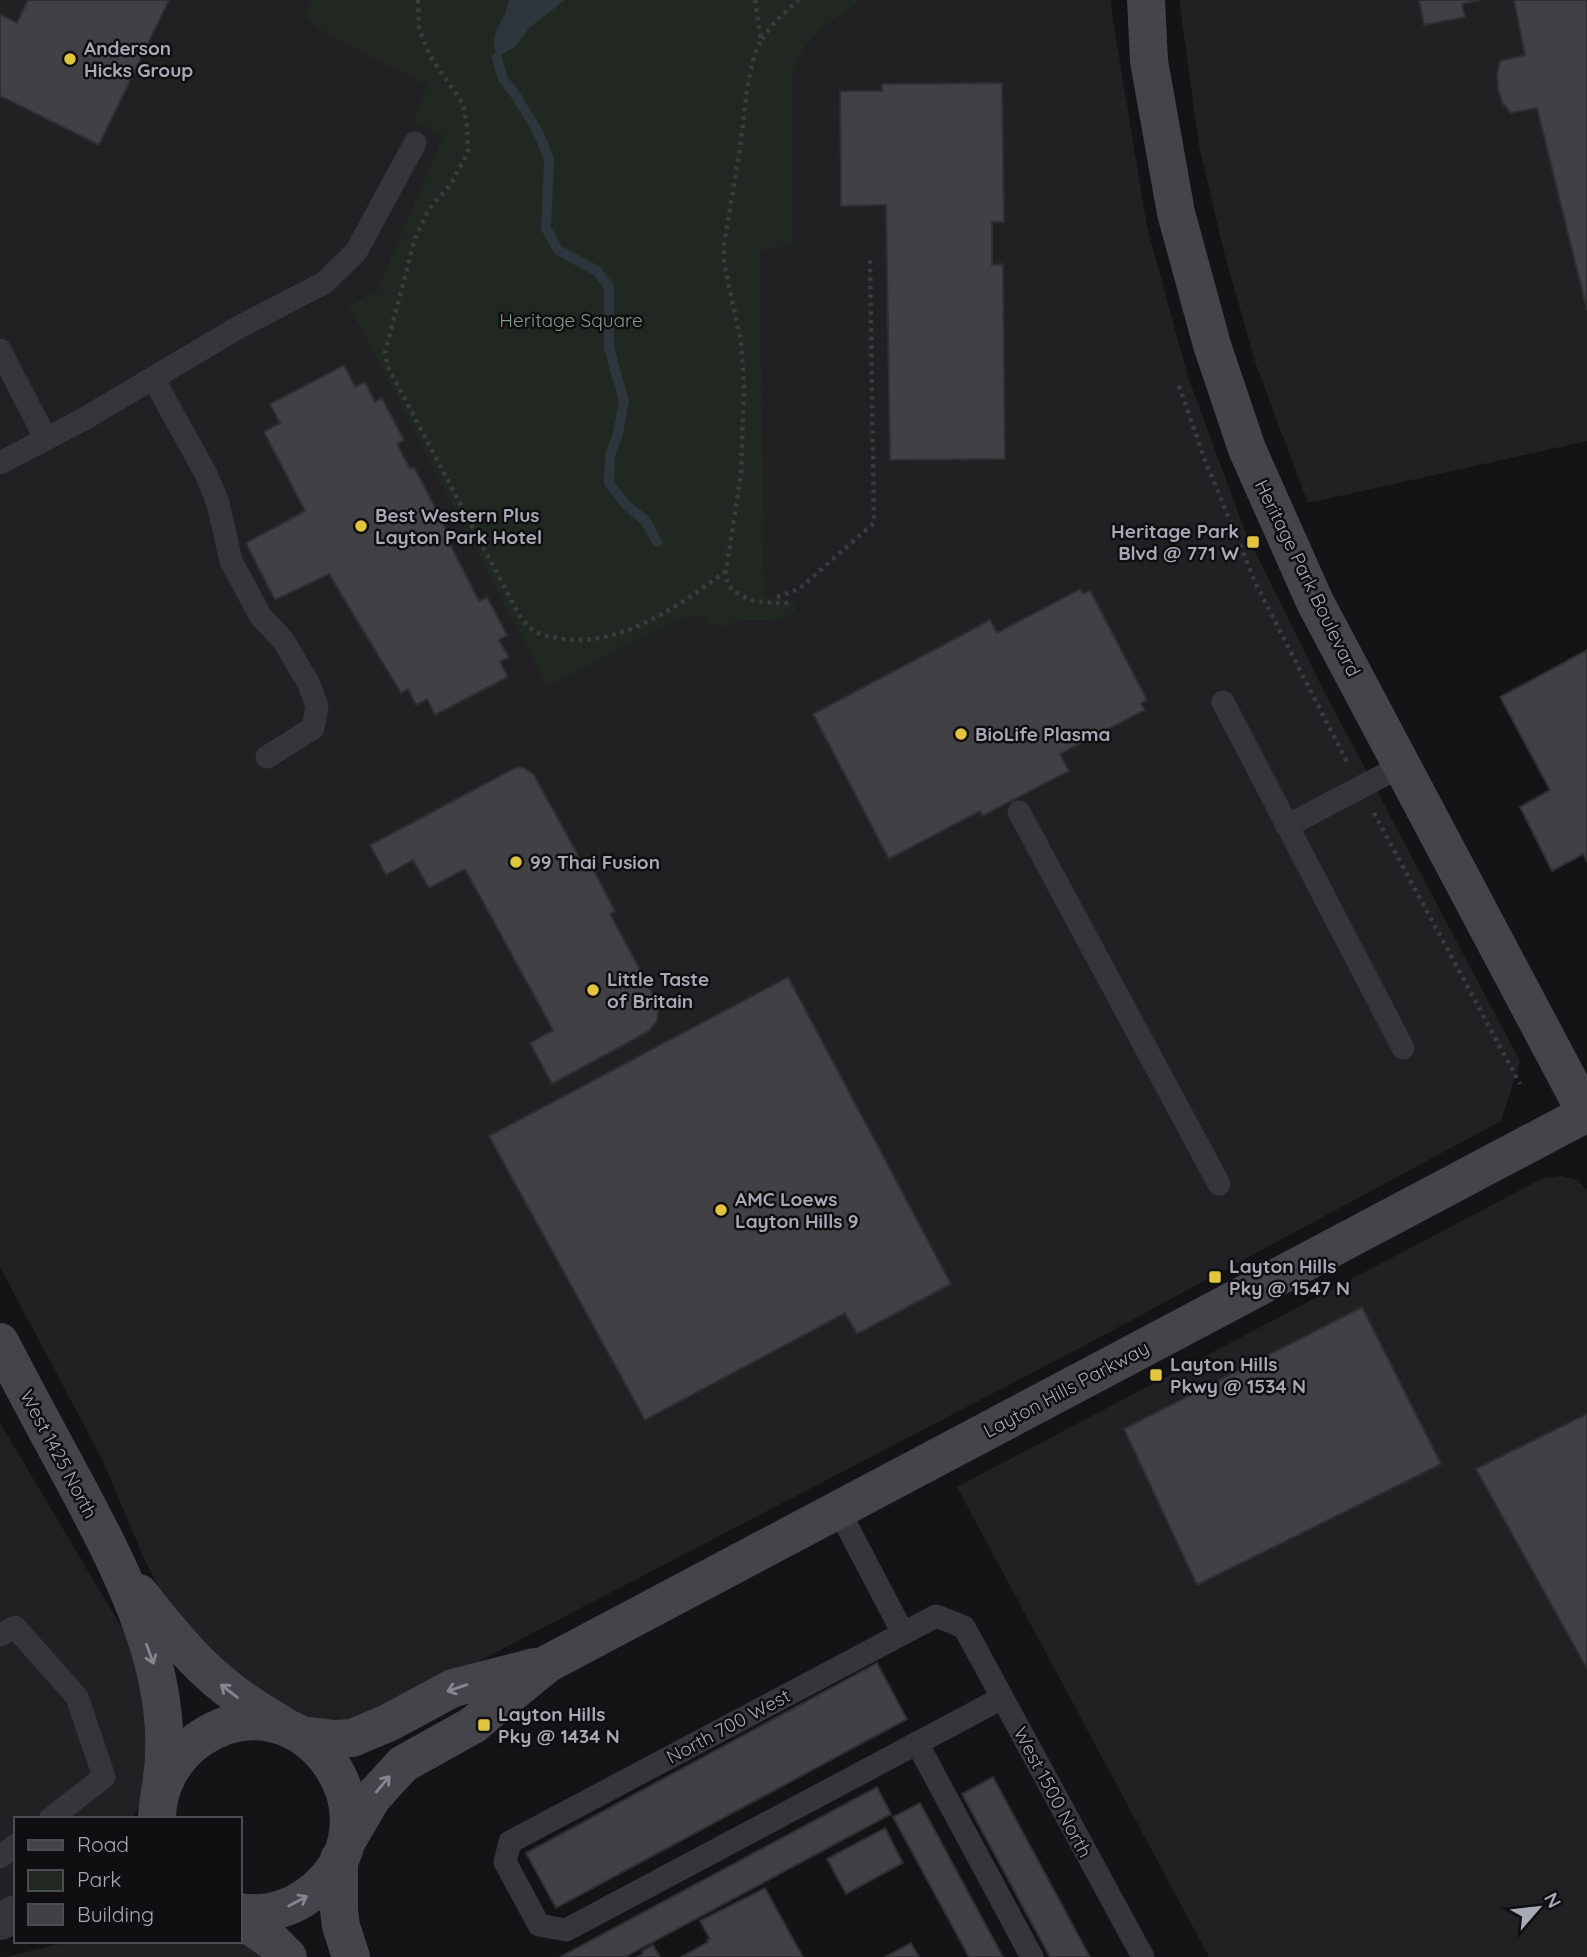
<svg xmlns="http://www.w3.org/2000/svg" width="1587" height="1957" font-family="Quicksand,sans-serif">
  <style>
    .built { fill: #212022 }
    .green { fill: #212822 }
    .water { fill: #2e353d }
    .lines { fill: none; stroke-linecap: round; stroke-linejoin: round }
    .stream { stroke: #2e353d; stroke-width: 10 }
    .building { fill: #414145; stroke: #2f2e31; stroke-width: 2 }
    .path { stroke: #3b3c41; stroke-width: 4.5; stroke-dasharray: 3.5 5; stroke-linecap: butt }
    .lane { stroke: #35353a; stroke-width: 23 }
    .street { stroke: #35353a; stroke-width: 38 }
    .secondary { stroke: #44444a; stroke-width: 38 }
    .oneway { stroke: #848690 }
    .poi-dot { fill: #e2c53f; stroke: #0f0f11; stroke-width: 2.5 }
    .labels { text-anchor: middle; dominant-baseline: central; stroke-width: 5; stroke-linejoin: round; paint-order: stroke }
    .poi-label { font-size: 19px; font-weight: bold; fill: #a7a9b5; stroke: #0f0f11; text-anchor: start }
    .park-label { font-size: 19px; fill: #7f9e86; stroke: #0f0f11 }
    .street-label { font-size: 19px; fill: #a7a9b5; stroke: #0f0f11 }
  </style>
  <rect width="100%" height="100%" fill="#141416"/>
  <path class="built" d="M0 0H1111L1113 21 1147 227 1188 377 1245 531 1323 689 1520 1061 1501 1121 1080 1348 370 1718 354 1724 307 1719 249 1689 164 1599 142 1554 103 1461 0 1267Z
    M1179 0H1587V441L1308 503 1256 365 1224 252 1199 145Z
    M1561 1176 1577 1180 1587 1190V1957H1209L957 1487 1528 1186 1544 1178Z
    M0 1423 128 1638 149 1707 143 1795 133 1819H16V1900L0 1906Z
    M73 1941H240L264 1957H5Z"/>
  <path class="green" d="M312 0H861C827 26 804 34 792 79L793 245 760 250 764 597H777L795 605V613L773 620H746L726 626 708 624 704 617 681 618 547 686 349 306 377 290 443 136 413 121 427 85 320 31 304 16Z"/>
  <path class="water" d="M509 0H565L529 28 516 46 497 58C487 30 505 25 509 0Z"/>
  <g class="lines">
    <path class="stream" d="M497 58 503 79 515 94 538 132 549 159 546 228 558 250 597 271 609 287V348L624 401 618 433 610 455 609 483 626 505 645 520 657 542"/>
  </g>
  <path class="building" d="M28 0H169L99 145 0 96V14L17 23Z
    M1419 0H1481L1462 4 1465 17 1424 25Z
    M1514 0H1587V310L1537 108 1511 113 1503 104 1498 89 1497 75 1500 61 1525 55Z
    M1002 83 1004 222H992V265L1003 264 1005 459 890 460 886 205 841 206 840 91H882V84Z
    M344 365 355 387 365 382 375 402 382 398 404 440 397 444 410 469 414 467 452 540 449 542 479 601 487 597 507 635 499 640 509 657 500 662 508 677 435 715 427 699 416 705 408 689 401 693 329 574 275 600 246 543 305 511 264 432 280 423 270 404Z
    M1080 589 1083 594 1090 590 1147 700 1141 704 1145 710 1060 754 1069 771 982 816 980 811 889 859 813 714 990 620 997 633Z
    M1587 650V862L1583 854 1552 871 1520 807 1550 790 1500 697Z
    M517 767 524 768 534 775 585 868 591 865 615 911 610 914 659 1005 657 1021 649 1031 552 1084 530 1043 553 1030 465 869 429 888 413 860 386 875 370 845Z
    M788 977 951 1284 857 1334 845 1313 645 1420 489 1136Z
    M1362 1307 1441 1464 1197 1585 1124 1429Z
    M1587 1414V1669L1476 1469Z
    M877 1663 907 1719 556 1908 526 1853Z
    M993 1777 1090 1957H1050L962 1794Z
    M877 1787 891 1814 625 1957H560Z
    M920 1803 1003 1957H969L893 1817Z
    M885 1828 903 1863 846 1894 827 1859Z
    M765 1888 803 1957H681L708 1942 707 1940 710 1939 700 1921Z
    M911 1943 919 1957H885Z
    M653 1945 660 1957H637L643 1954 642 1951Z"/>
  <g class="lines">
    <path class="path" d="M418 0 419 29 430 56 463 104 467 126 468 152 451 184 429 209 415 238 385 353 388 367 508 594C515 607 521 621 533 630 542 636 553 637 564 639 621 647 682 604 726 571
      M755 0 761 40 754 56 747 90 740 149 724 244V263L741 342 744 386 741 474 726 571 727 584C745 604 765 603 790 603
      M762 39 773 24 798 0
      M1179 386 1205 460 1256 584 1347 762
      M777 597 799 589 874 523 870 259
      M1374 813 1520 1084"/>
    <path class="lane" d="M0 350 46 439
      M153 378 206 474 218 503 231 561 261 617 283 640 309 684 317 706 313 728 267 757
      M0 463 84 419 239 327 324 283 356 252 415 143
      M1223 702 1403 1048
      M1019 812 1219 1184
      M1287 826 1401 766
      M838 1509 903 1633
      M0 1635 15 1627 77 1697 104 1777 50 1819
      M1002 1698 566 1930 539 1925 505 1862 510 1842 936 1616 964 1627 1143 1957
      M917 1743 1032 1957
      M0 1857 16 1845"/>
    <path class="street" d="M0 1921 16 1914"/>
    <path class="secondary" d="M1146 0 1149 61 1176 213 1212 345 1247 449 1315 602 1587 1115
      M0 1342C24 1388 48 1433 73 1479 123 1573 181 1681 160 1791
      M139 1593C185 1652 215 1687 281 1724
      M301 1735 335 1739 352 1738 388 1723 453 1688 535 1667
      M157 1819C157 1786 174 1756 201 1738 304 1671 407 1822 310 1894 290 1909 265 1916 240 1912
      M347 1841 372 1798 403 1764 473 1725 547 1664 1587 1113
      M339 1859V1910L341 1926 351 1957
      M240 1919 272 1941 288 1957"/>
  </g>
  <defs><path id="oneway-shaft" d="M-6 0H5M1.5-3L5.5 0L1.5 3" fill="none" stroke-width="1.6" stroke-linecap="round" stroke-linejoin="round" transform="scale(1.75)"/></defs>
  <g class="oneway">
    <use href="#oneway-shaft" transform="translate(150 1654) rotate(70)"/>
    <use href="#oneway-shaft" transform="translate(457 1688) rotate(161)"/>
    <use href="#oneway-shaft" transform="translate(229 1691) rotate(-143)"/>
    <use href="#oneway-shaft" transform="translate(383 1784) rotate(-50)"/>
    <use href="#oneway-shaft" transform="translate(298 1901) rotate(-28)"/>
  </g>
  <g class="poi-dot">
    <circle cx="70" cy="59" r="7"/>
    <circle cx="361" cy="526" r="7"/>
    <rect x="1246" y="535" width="14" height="14" rx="3.5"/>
    <circle cx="961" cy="734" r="7"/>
    <circle cx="516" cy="862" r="7"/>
    <circle cx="593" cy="990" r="7"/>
    <circle cx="721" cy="1210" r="7"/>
    <rect x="1208" y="1270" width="14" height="14" rx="3.5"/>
    <rect x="1149" y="1368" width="14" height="14" rx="3.5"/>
    <rect x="477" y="1718" width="14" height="14" rx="3.5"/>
  </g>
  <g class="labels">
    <g class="poi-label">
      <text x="84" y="48">Anderson<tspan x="84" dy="22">Hicks Group</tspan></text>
      <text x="375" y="515">Best Western Plus<tspan x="375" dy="22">Layton Park Hotel</tspan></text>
      <text x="1239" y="531" text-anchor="end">Heritage Park<tspan x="1239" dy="22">Blvd @ 771 W</tspan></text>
      <text x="975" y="734">BioLife Plasma</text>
      <text x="530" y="862">99 Thai Fusion</text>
      <text x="607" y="979">Little Taste<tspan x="607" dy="22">of Britain</tspan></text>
      <text x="735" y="1199">AMC Loews<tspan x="735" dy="22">Layton Hills 9</tspan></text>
      <text x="1229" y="1266">Layton Hills<tspan x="1229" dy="22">Pky @ 1547 N</tspan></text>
      <text x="1170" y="1364">Layton Hills<tspan x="1170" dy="22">Pkwy @ 1534 N</tspan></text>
      <text x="498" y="1714">Layton Hills<tspan x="498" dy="22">Pky @ 1434 N</tspan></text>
    </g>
    <g class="park-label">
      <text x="571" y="320">Heritage Square</text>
    </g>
    <g class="street-label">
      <text transform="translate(1308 578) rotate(64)">Heritage Park Boulevard</text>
      <text transform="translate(1066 1389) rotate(-28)">Layton Hills Parkway</text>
      <text transform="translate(59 1454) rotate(62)">West 1425 North</text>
      <text transform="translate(728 1726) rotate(-28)">North 700 West</text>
      <text transform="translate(1053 1792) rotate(62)">West 1500 North</text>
    </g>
  </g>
  <rect x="14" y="1817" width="228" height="126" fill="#0f0f11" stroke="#4c4d53" stroke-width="2"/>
  <rect x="28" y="1840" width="35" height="10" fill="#44444a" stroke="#4c4d53" stroke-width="2"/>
  <text x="77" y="1852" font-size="21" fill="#a7a9b5">Road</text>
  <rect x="28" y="1870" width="35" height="21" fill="#212822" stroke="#4c4d53" stroke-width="2"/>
  <text x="77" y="1887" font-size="21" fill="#a7a9b5">Park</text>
  <rect x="28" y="1904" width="35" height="21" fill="#414145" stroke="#4c4d53" stroke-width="2"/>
  <text x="77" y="1922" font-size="21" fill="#a7a9b5">Building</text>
  <g transform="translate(1538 1908) rotate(62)" stroke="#0f0f11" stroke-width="5" paint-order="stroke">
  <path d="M0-5L12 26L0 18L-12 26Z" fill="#a7a9b5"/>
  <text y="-10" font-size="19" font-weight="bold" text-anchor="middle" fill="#a7a9b5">N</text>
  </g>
</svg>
